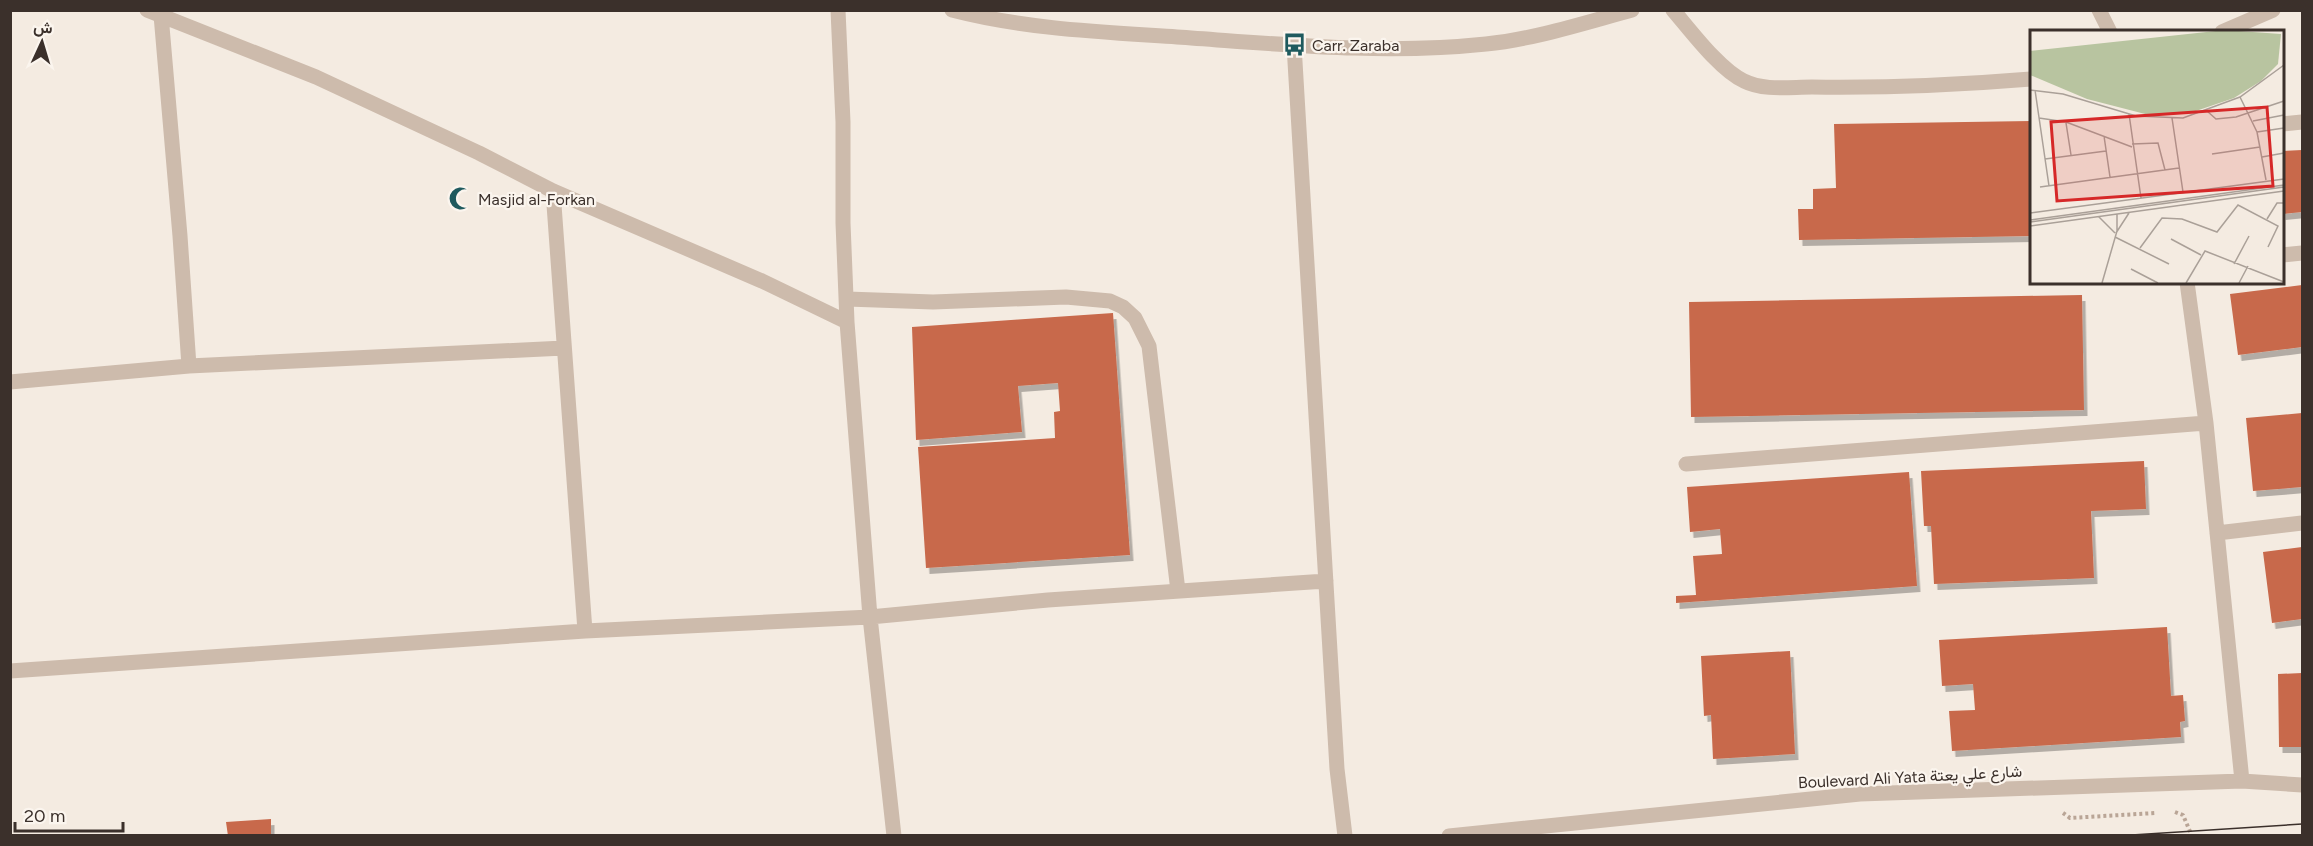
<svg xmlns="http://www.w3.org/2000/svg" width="2313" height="846" font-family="Figtree,Vazirmatn,sans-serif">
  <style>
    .building { fill: #c8694b; filter: url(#shadow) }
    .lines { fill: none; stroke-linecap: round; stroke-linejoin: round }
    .path { stroke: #b9a596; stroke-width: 4; stroke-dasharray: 3 3; stroke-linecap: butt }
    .street { stroke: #cdbbac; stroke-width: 15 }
    .tram { stroke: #3b302b; stroke-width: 1.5 }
    .labels { text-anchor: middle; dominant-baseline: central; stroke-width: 4.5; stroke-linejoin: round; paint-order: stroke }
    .poi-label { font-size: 16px; fill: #3b302b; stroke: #fbf5ee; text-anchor: start }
    .street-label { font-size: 16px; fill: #3b302b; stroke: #fbf5ee }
    .inset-road { fill: none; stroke: #aaa098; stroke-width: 1.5 }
    .view { fill: #d62828; fill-opacity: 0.15; stroke: #d62828; stroke-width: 3 }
    .inset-edge { fill: none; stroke: #3b302b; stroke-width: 3 }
  </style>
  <defs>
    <filter id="shadow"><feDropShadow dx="3.5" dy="6" stdDeviation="0" flood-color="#0004"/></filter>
  </defs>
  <rect width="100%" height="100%" fill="#f4ebe1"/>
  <path class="building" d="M2031 121V236L1799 240 1798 209H1813V189L1836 188 1834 124Z
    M2302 150V212L2282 214V151Z
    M2302 285V347L2238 355 2230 294Z
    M2082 295 2084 410 1691 417 1689 302Z
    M1113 313 1130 555 926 568 918 447 1055 438 1054 412 1060 411 1058 383 1018 386 1022 432 916 440 912 327Z
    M2302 413V487L2253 491 2246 418Z
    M2144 461 2146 509 2091 511 2094 578 1934 584 1931 526H1924L1921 471Z
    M1909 472 1917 586 1676 603V596L1696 595 1693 556 1722 554 1720 529 1690 532 1687 487Z
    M2302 547V619L2272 623 2263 552Z
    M2167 627 2171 696 2183 695 2185 721 2180 722 2181 737 1952 751 1949 711 1975 710 1973 684 1942 686 1939 640Z
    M1790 651 1795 754 1713 759 1711 715 1704 716 1701 656Z
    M2302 673V747H2279L2278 674Z
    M271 819V836H228L226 822Z"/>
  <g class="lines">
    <path class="path" d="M2175 812 2183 815 2192 836
      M2063 813 2070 818 2155 813"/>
    <path class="street" d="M147 10 316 77 479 153 553 191 762 281 847 322
      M838 10 843 122V223L847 322 870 617 894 836
      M952 10C1025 29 1102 32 1177 37 1280 44 1382 55 1486 44 1535 39 1584 23 1632 10
      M1673 10C1691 31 1720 70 1744 81 1764 91 1789 87 1812 87 1885 88 1958 85 2031 79
      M2099 10 2110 32
      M161 15 180 236 189 366
      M2222 32 2273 10
      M1294 45 1337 769 1345 836
      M2282 124 2302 122
      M553 191 585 631
      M2282 255 2302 253
      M2187 282 2206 423 2242 781
      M847 299 933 302 1066 297 1110 301 1123 307 1135 318 1149 346 1178 591
      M10 382 189 366 564 348
      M1686 464 2206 423
      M2217 533 2302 523
      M10 671 585 631 870 617 1048 600 1326 581
      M1449 836 1860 794 2242 781 2302 785"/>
    <path class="tram" d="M2116 836 2302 824"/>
  </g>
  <defs>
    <symbol id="bus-bare" viewBox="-9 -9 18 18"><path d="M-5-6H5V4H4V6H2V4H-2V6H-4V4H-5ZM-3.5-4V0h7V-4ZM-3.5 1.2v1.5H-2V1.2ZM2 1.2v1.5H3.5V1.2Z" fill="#1f5a5e" stroke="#fbf5ee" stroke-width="2.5" paint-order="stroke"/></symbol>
    <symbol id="mosque-bare" viewBox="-9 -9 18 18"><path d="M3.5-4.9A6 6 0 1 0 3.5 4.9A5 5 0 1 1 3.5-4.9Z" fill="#1f5a5e" stroke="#fbf5ee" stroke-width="2.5" paint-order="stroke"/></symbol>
  </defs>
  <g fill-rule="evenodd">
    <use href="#bus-bare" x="1278" y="28" width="33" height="33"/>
    <use href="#mosque-bare" x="444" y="182" width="33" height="33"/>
  </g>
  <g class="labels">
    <g class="poi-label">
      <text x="1312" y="45">Carr. Zaraba</text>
      <text x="478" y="199">Masjid al-Forkan</text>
    </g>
    <g class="street-label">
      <text transform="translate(1910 777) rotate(-3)">Boulevard Ali Yata شارع علي يعتة</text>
    </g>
  </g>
  <g transform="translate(2030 30)">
    <rect width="254" height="254" fill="#f4ebe1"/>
    <path d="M195 0 251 4 248 34 231 51 204 68 160 83 119 85 57 69 0 45V21Z" fill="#b8c4a0"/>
    <path class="inset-road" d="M0 60 33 64 106 86 153 88 210 67 254 35M5 60 19 156M210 67 227 102 236 150M177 81 186 89 206 87 254 71M99 84 111 168M9 88 36 92 102 117M142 88 153 162M223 91 254 85M36 93 41 125M227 102 254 98M74 106 80 147M102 114 128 113 135 140M182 124 230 117M232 127 254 123M15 129 76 121M10 157 149 138M0 183 254 149M69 187 85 203M237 189 247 173H254M0 190 254 155M0 192 254 157M0 196 254 161M86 203 99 183M85 207 139 234M141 209 171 225M110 218 132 188 152 189 187 202 208 175 248 196 238 217M204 234 219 206M101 239 128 253M72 253 87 201V184M156 253 175 221 254 252M209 253 218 236"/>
    <path class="view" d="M237 77 243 156 27 171 21 92Z"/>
    <rect width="254" height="254" class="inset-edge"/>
  </g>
  <rect width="2313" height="846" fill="none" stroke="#3b302b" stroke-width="24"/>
  <g transform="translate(42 42) rotate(4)" stroke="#fbf5ee" stroke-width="4.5" paint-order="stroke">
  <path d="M0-4.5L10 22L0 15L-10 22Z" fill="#3b302b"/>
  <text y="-9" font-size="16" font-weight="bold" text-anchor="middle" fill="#3b302b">ش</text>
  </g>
  <path d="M15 822v9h108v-9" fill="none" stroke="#3b302b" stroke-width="3"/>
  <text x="24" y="822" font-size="18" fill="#3b302b" stroke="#fbf5ee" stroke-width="4.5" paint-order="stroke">20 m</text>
</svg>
